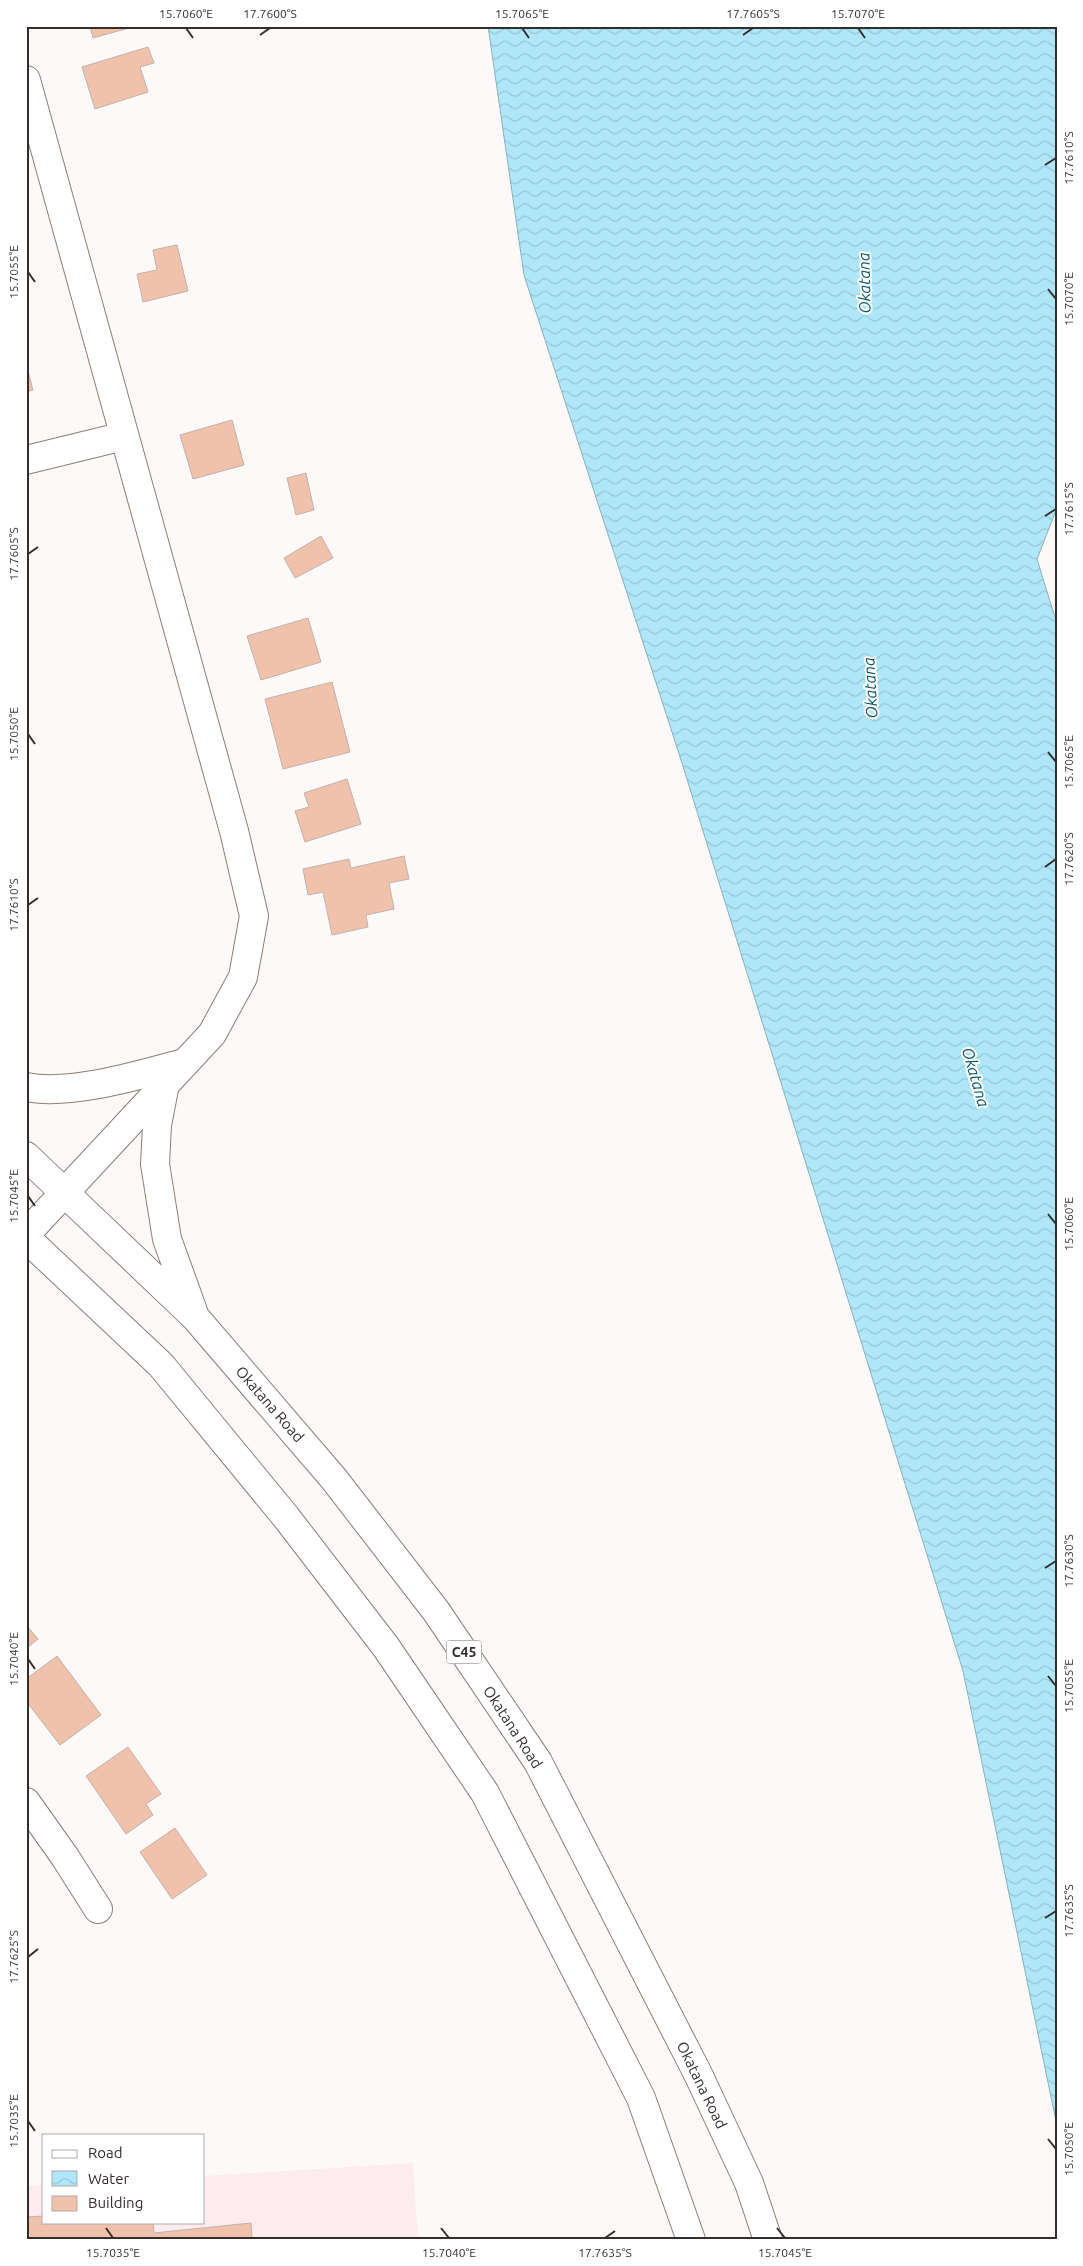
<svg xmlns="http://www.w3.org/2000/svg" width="1083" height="2266" font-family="Ubuntu,sans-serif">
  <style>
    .commercial { fill: #fcecef }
    .water { fill: url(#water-waves); stroke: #8ab0ba }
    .building { fill: #f0c2ac; stroke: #c2b1aa }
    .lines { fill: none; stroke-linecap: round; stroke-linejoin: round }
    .street-casing { stroke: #8d7e76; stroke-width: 30 }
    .primary-casing { stroke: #8d7e76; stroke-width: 30 }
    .street { stroke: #fff; stroke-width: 28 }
    .primary { stroke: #fff; stroke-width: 28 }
    .ticks { fill: none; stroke: #342e2b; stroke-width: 2 }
    .labels { text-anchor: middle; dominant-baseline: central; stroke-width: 4; stroke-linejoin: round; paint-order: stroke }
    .shield { fill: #fff; stroke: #716d6b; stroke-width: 1 }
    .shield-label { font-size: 14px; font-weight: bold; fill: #342e2b }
    .street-label { font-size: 15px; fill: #342e2b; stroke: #fff }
    .water-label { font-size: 16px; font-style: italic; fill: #075667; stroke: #fff }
    .neatline { fill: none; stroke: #342e2b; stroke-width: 2 }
    .ticks-label { font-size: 12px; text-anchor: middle; fill: #342e2b }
  </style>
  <defs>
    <pattern id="water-waves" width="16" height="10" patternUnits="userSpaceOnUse" patternTransform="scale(1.25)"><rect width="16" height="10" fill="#afe7f8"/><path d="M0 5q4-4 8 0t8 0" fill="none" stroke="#97c6d5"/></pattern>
  </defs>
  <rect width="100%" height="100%" fill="#fdf9f8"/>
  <path class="commercial" d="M413 2163 418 2240H26V2186L44 2185V2222H204V2176Z"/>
  <path class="water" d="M488 26H1057V508L1037 559 1057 624V2126L963 1671 682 763 524 275Z"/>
  <path class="building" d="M90 26H136L93 38Z
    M148 47 154 63 140 67 148 92 95 109 82 67Z
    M177 245 188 291 143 302 137 274 157 270 153 250Z
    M26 364 33 390 26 392Z
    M232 420 244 465 193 479 180 435Z
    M306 473 314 510 296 515 287 478Z
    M321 536 333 558 295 578 284 558Z
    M308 618 321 662 261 680 247 636Z
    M332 682 350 752 283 769 265 699Z
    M347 779 361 824 305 842 295 811 309 807 304 793Z
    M404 856 409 879 389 883 394 909 366 915 368 927 332 935 323 892 308 895 303 869 349 859 351 868Z
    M26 1625 38 1639 26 1649Z
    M57 1656 101 1715 60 1745 26 1701V1679Z
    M128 1747 161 1794 146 1804 153 1815 126 1834 86 1776Z
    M175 1828 207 1875 172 1899 140 1852Z
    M44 2216V2222H153L154 2233 251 2223 252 2240H26V2217Z"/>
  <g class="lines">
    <defs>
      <path id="street" d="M26 80 234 831 254 916 243 977 212 1034 26 1234
        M26 460 124 436
        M26 1802 65 1857 98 1909"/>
      <path id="primary" d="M165 1084 157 1125 155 1164 167 1239 193 1311
        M26 1087C70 1096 140 1075 184 1063
        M26 1156 195 1317 334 1479 436 1611 538 1762 698 2074 749 2183 768 2240
        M26 1238 161 1365 286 1517 386 1647 485 1793 641 2098 691 2240"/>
    </defs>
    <use href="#street" class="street-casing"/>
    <use href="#primary" class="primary-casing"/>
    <use href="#street" class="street"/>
    <use href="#primary" class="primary"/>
  </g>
  <path class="ticks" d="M186 28 193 38M522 28 529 38M858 28 865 38M260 35 270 28M743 35 753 28M1045 165 1056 158M28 272 35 282M1048 289 1056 299M1045 516 1056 509M28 554 38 547M28 734 35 744M1048 752 1056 762M1045 867 1056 859M28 905 38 898M28 1196 35 1206M1048 1214 1056 1224M1045 1568 1056 1561M28 1659 35 1669M1048 1676 1056 1686M1045 1918 1056 1911M28 1957 38 1949M28 2121 35 2131M1048 2139 1056 2149M106 2228 113 2238M441 2228 449 2238M777 2228 785 2238M605 2238 615 2231"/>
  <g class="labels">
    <rect class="shield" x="446.5" y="1640.5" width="35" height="23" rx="4"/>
    <g class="shield-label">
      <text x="464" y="1652">C45</text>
    </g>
    <g class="street-label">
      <text transform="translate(270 1404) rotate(49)">Okatana Road</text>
      <text transform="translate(513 1727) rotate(57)">Okatana Road</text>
      <text transform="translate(702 2085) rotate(64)">Okatana Road</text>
    </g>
    <g class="water-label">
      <text transform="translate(864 283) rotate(-91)">Okatana</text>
      <text transform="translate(870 688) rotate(-93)">Okatana</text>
      <text transform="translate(976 1077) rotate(74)">Okatana</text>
    </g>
  </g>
  <rect width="1083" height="2266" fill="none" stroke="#ffffff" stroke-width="55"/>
  <rect x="42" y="2134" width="162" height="90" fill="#ffffff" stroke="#aeabaa"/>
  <rect x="52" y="2150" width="25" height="8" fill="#ffffff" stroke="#aeabaa"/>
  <text x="88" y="2158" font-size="15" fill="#342e2b">Road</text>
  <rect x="52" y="2171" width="25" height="15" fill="url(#water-waves)" stroke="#aeabaa"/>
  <text x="88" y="2184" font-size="15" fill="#342e2b">Water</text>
  <rect x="52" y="2196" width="25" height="15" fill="#f0c2ac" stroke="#aeabaa"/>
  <text x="88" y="2208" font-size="15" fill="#342e2b">Building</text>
  <rect x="28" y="28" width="1028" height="2210" class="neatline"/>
  <g class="ticks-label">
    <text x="186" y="18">15.7060°E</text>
    <text x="270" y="18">17.7600°S</text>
    <text x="522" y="18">15.7065°E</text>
    <text x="753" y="18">17.7605°S</text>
    <text x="858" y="18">15.7070°E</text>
    <text transform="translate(1069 158) rotate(-90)" y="4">17.7610°S</text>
    <text transform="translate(14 272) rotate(-90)" y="4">15.7055°E</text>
    <text transform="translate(1069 299) rotate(-90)" y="4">15.7070°E</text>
    <text transform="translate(1069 509) rotate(-90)" y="4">17.7615°S</text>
    <text transform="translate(14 554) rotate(-90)" y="4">17.7605°S</text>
    <text transform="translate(14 734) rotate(-90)" y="4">15.7050°E</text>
    <text transform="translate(1069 762) rotate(-90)" y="4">15.7065°E</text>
    <text transform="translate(1069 859) rotate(-90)" y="4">17.7620°S</text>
    <text transform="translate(14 905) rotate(-90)" y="4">17.7610°S</text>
    <text transform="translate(14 1196) rotate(-90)" y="4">15.7045°E</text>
    <text transform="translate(1069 1224) rotate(-90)" y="4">15.7060°E</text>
    <text transform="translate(1069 1561) rotate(-90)" y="4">17.7630°S</text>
    <text transform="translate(14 1659) rotate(-90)" y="4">15.7040°E</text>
    <text transform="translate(1069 1686) rotate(-90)" y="4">15.7055°E</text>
    <text transform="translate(1069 1911) rotate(-90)" y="4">17.7635°S</text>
    <text transform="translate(14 1957) rotate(-90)" y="4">17.7625°S</text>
    <text transform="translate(14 2121) rotate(-90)" y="4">15.7035°E</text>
    <text transform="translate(1069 2149) rotate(-90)" y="4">15.7050°E</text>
    <text x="113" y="2257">15.7035°E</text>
    <text x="449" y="2257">15.7040°E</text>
    <text x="605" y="2257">17.7635°S</text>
    <text x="785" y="2257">15.7045°E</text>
  </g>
</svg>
